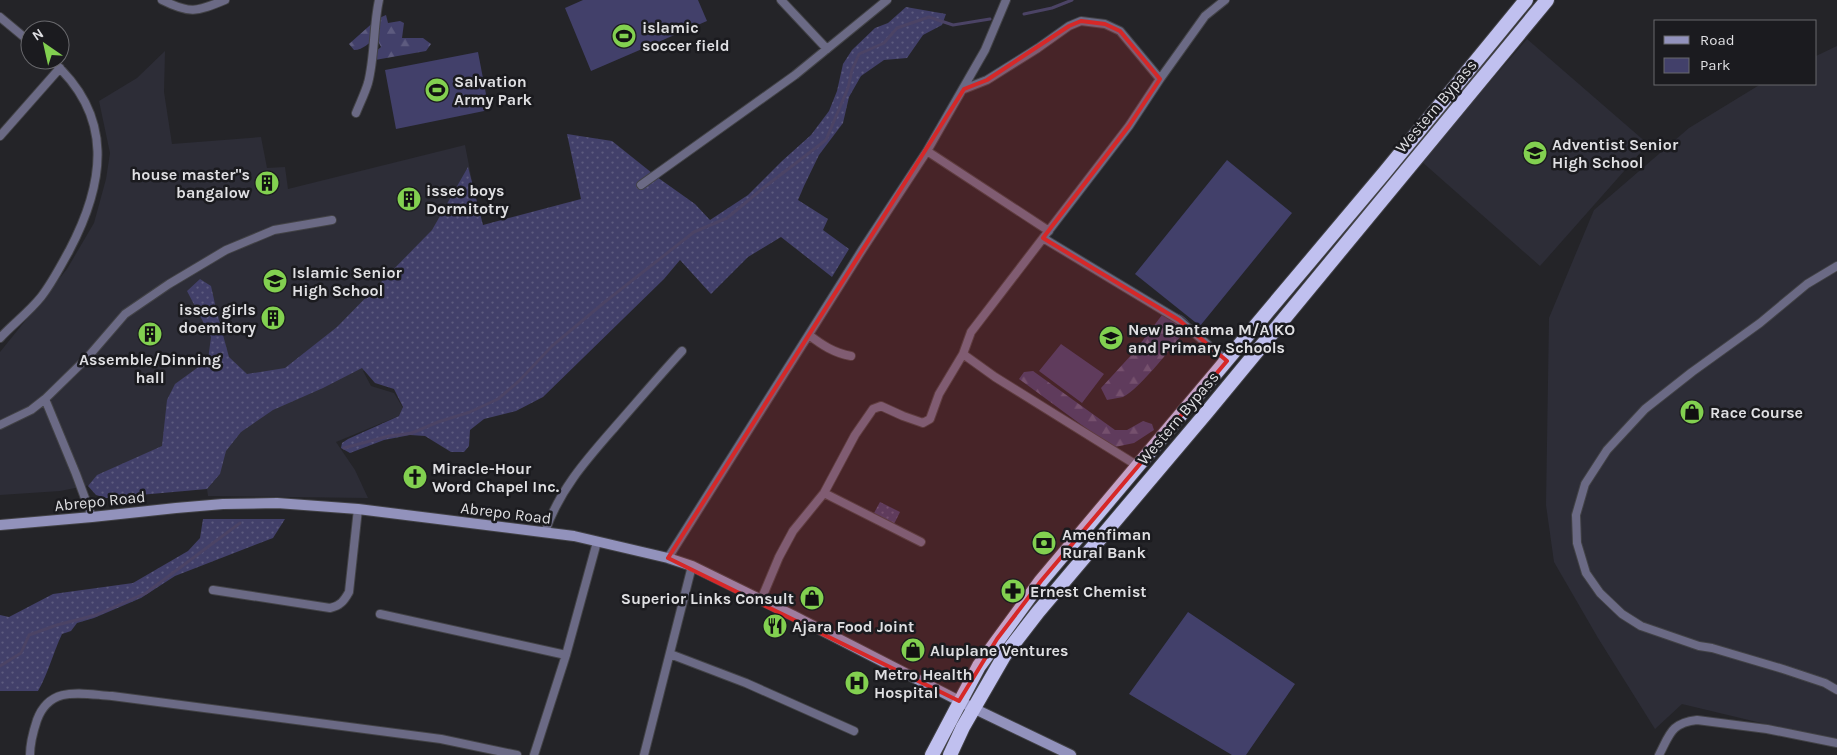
<svg xmlns="http://www.w3.org/2000/svg" width="1837" height="755" font-family="Karla,sans-serif">
  <style>
    .built { fill: #2d2d37 }
    .grass { fill: url(#grass-dots) }
    .forest { fill: url(#forest-firs) }
    .park { fill: #42406a }
    .lines { fill: none; stroke-linecap: round; stroke-linejoin: round }
    .stream { stroke: #4b4365; stroke-width: 3 }
    .minor-casing { stroke: #424246; stroke-width: 10 }
    .secondary-casing { stroke: #424246; stroke-width: 12 }
    .trunk-casing { stroke: #424246; stroke-width: 16 }
    .minor { stroke: #6b6a85; stroke-width: 8 }
    .secondary { stroke: #9292bc; stroke-width: 10 }
    .trunk { stroke: #c0c0ef; stroke-width: 14 }
    .marked { fill: #d62828; fill-opacity: 0.2; stroke: #d62828; stroke-width: 4; stroke-linejoin: round }
    .labels { text-anchor: middle; dominant-baseline: central; stroke-width: 5; stroke-linejoin: round; paint-order: stroke }
    .poi-label { font-size: 16px; font-weight: bold; fill: #dfdfe2; stroke: #1b1b1f; text-anchor: start }
    .street-label { font-size: 16px; fill: #dfdfe2; stroke: #1b1b1f }
  </style>
  <defs>
    <pattern id="grass-dots" width="8" height="8" patternUnits="userSpaceOnUse" patternTransform="scale(1.25)"><rect width="8" height="8" fill="#42406a"/><path d="M2 2h.1M6 6h.1" fill="none" stroke="#5d5b7f" stroke-width="1.8" stroke-linecap="round"/></pattern>
    <pattern id="forest-firs" width="22" height="20" patternUnits="userSpaceOnUse" patternTransform="scale(1.25)"><rect width="22" height="20" fill="#42406a"/><path d="M5 1l3.5 6h-7zM16 11l3.5 6h-7z" fill="#5d5b7f"/></pattern>
  </defs>
  <rect width="100%" height="100%" fill="#242428"/>
  <path class="built" d="M1527 39 1648 144 1540 266 1421 161Z
    M1837 46V741L1682 704 1655 729 1598 638 1554 562 1546 505 1549 318 1594 210 1689 128 1761 84H1816V56Z
    M165 51 164 92 172 144 261 137 267 168 285 167 288 189 465 145 494 294 383 362 363 371 371 386 394 393 406 413 336 442 355 470 368 498 208 496 207 489 220 474 95 484 60 491 0 495V352L67 269 94 223 106 179 110 153 99 101 137 78Z"/>
  <path class="grass" d="M906 7 946 14 942 25 923 35 907 58 884 60 861 76 849 97 843 123 819 155 804 186 798 200 828 219 823 230 849 249 832 277 781 237 748 257 711 294 680 260 664 279 543 397 516 411 484 419 470 430 469 446 464 452H451L425 436 410 435 384 440 350 453 341 448 342 443 348 439 399 416 403 407 394 389 375 383 362 368 323 388 273 410 241 432 226 451 220 474 207 489 106 498 96 495 88 486 97 475 162 446 167 400 175 384 208 360 211 337 187 291 200 279 211 286 217 313 229 357 247 374 285 368 337 327 432 230 468 167 483 225 581 199 567 134 612 141 657 177 695 204 710 220 748 195 782 161 811 135 829 111 837 91 843 64 852 50 875 28 888 23Z
    M880 502 900 512 894 524 874 513Z
    M203 519H285L273 538 175 576 141 598 94 618 77 623 71 631 62 634C53 653 48 674 38 691H0V615L9 617 53 594 133 583 188 551 200 538Z"/>
  <path class="forest" d="M386 15 388 23 400 21 404 23 402 38H423L431 44 426 51 375 60V52L381 47 377 39C368 42 364 50 354 50L349 44 377 19Z
    M1165 311C1175 312 1185 314 1190 324 1178 340 1140 389 1123 397 1118 398 1112 399 1107 400L1101 388 1134 352Z
    M1033 371 1115 430H1127L1143 421 1152 424 1154 430 1134 443 1115 447 1098 437 1019 379 1024 372Z"/>
  <path class="park" d="M583 0H698L707 21 591 71 565 8Z
    M478 52 489 110 396 129 385 70Z
    M1227 160 1292 213 1200 326 1135 274Z
    M1061 344 1104 374 1082 403 1039 371Z
    M1188 612 1295 684 1246 755H1232L1129 694Z"/>
  <g class="lines">
    <path class="stream" d="M1024 14 1052 8 1072 0
      M344 448 389 436 412 433 438 422 470 412 498 399 519 381 552 346 606 301 694 232 727 218 762 189 826 140 848 88 852 70 859 54 884 43 897 28 929 17 953 25 990 19
      M0 666 21 653 29 635 57 625 96 615 146 593 240 523"/>
    <defs>
      <path id="minor" d="M162 0C190 14 196 12 225 0
        M781 0 827 49
        M0 17 30 42
        M964 89 987 80 1038 48 1069 26 1081 21 1105 24 1120 31 1160 79
        M356 113C360 103 365 93 368 83 375 56 373 27 379 0
        M0 136 60 68
        M927 151 1049 231
        M641 185 795 75 887 0
        M1043 238 1179 320 1227 361
        M1837 266 1807 284 1760 323 1692 372 1645 409 1607 450 1585 484 1576 515 1577 543 1586 573 1600 593 1622 614 1641 626 1699 646 1712 648 1783 669 1825 683 1837 690
        M809 335C822 345 834 353 851 356
        M0 338C13 324 29 312 41 297 52 283 60 267 69 251 105 183 115 116 51 60
        M0 425 31 410 45 399
        M1138 466 995 377 963 354 971 332 1129 126 1160 79 1205 16 1225 0
        M824 493 921 542
        M92 517 76 474 45 399 87 358 125 314 169 284 226 250 274 230 332 220
        M545 532C559 490 587 459 615 427 637 402 659 376 682 351
        M668 558 862 250 927 151 985 50 1006 0
        M213 590 330 608C340 606 344 601 349 592L358 509
        M761 600 779 557 793 531 824 493 855 435 873 409 881 406 903 416 923 423 930 419 939 394 963 354
        M380 614 566 655
        M670 654 746 683 854 731
        M30 755C30 743 33 732 37 720 50 685 81 694 112 696L441 739 517 755
        M534 755 566 655 597 542
        M644 755 692 566
        M1659 755C1670 734 1671 723 1697 720L1767 729 1837 743"/>
      <path id="secondary" d="M0 525 92 517 176 508 223 504 277 503 358 509 574 536 668 558 692 566 794 616 973 708 1071 755"/>
      <path id="trunk" d="M932 755 979 666 1041 581 1385 172 1526 0
        M950 755 963 727 1004 656 1038 612 1207 412 1547 0"/>
    </defs>
    <use href="#minor" class="minor-casing"/>
    <use href="#secondary" class="secondary-casing"/>
    <use href="#trunk" class="trunk-casing"/>
    <use href="#minor" class="minor"/>
    <use href="#secondary" class="secondary"/>
    <use href="#trunk" class="trunk"/>
  </g>
  <path class="marked" d="M1081 21 1105 24 1120 31 1160 79 1129 126 1043 238 1179 320 1227 361 1041 581 997 639 959 701 668 558 964 89 987 80 1069 26Z"/>
  <defs>
    <symbol id="stadium-disc" viewBox="-11 -11 22 22"><circle r="9.5" fill="#82d050" stroke="#1b1b1f"/><path d="M0-5a6.5 5 0 1 0 0 10a6.5 5 0 1 0 0-10ZM-3.5-1.8h7v3.6h-7Z" fill="#111"/></symbol>
    <symbol id="school-disc" viewBox="-11 -11 22 22"><circle r="9.5" fill="#82d050" stroke="#1b1b1f"/><path d="M0-5L7-2L0 1L-7-2ZM-4 1L0 2.5L4 1V4Q0 6-4 4Z" fill="#111"/></symbol>
    <symbol id="building-disc" viewBox="-11 -11 22 22"><circle r="9.5" fill="#82d050" stroke="#1b1b1f"/><path d="M-4-6H4V6H1V3H-1V6H-4ZM-2.5-4.3h1.7v1.8h-1.7ZM.8-4.3h1.7v1.8H.8ZM-2.5-1h1.7V.8h-1.7ZM.8-1h1.7V.8H.8Z" fill="#111"/></symbol>
    <symbol id="shop-disc" viewBox="-11 -11 22 22"><circle r="9.5" fill="#82d050" stroke="#1b1b1f"/><path d="M-5-2.5h2.3a2.7 3.5 0 0 1 5.4 0H5L5.5 6h-11ZM-1.5-2.5h3a1.5 2.3 0 0 0-3 0Z" fill="#111"/></symbol>
    <symbol id="church-disc" viewBox="-11 -11 22 22"><circle r="9.5" fill="#82d050" stroke="#1b1b1f"/><path d="M-1.2-6h2.4v3.5h3.3v2.4h-3.3V6h-2.4V-.1h-3.3v-2.4h3.3Z" fill="#111"/></symbol>
    <symbol id="bank-disc" viewBox="-11 -11 22 22"><circle r="9.5" fill="#82d050" stroke="#1b1b1f"/><path d="M-6-4H6V4H-6ZM0-2.3a2.3 2.3 0 1 0 0 4.6a2.3 2.3 0 1 0 0-4.6Z" fill="#111"/></symbol>
    <symbol id="pharmacy-disc" viewBox="-11 -11 22 22"><circle r="9.5" fill="#82d050" stroke="#1b1b1f"/><path d="M-2-6h4v4h4v4h-4v4h-4v-4h-4v-4h4Z" fill="#111"/></symbol>
    <symbol id="restaurant-disc" viewBox="-11 -11 22 22"><circle r="9.5" fill="#82d050" stroke="#1b1b1f"/><path d="M-5-6h1v4h1v-4h1v4h1v-4h1v5L-1.5 .5V6h-2V.5L-5-1ZM5-6V6H3V1.5H1.5Q1.5-4 5-6Z" fill="#111"/></symbol>
    <symbol id="hospital-disc" viewBox="-11 -11 22 22"><circle r="9.5" fill="#82d050" stroke="#1b1b1f"/><path d="M-5-5h3v3.5h4V-5h3V5h-3V1.5h-4V5h-3Z" fill="#111"/></symbol>
  </defs>
  <g fill-rule="evenodd">
    <use href="#stadium-disc" x="610" y="22" width="28" height="28"/>
    <use href="#stadium-disc" x="423" y="76" width="28" height="28"/>
    <use href="#school-disc" x="1521" y="139" width="28" height="28"/>
    <use href="#building-disc" x="253" y="169" width="28" height="28"/>
    <use href="#building-disc" x="395" y="185" width="28" height="28"/>
    <use href="#school-disc" x="261" y="267" width="28" height="28"/>
    <use href="#building-disc" x="259" y="304" width="28" height="28"/>
    <use href="#building-disc" x="136" y="320" width="28" height="28"/>
    <use href="#school-disc" x="1097" y="324" width="28" height="28"/>
    <use href="#shop-disc" x="1678" y="398" width="28" height="28"/>
    <use href="#church-disc" x="401" y="463" width="28" height="28"/>
    <use href="#bank-disc" x="1030" y="529" width="28" height="28"/>
    <use href="#pharmacy-disc" x="999" y="577" width="28" height="28"/>
    <use href="#shop-disc" x="798" y="584" width="28" height="28"/>
    <use href="#restaurant-disc" x="761" y="612" width="28" height="28"/>
    <use href="#shop-disc" x="899" y="636" width="28" height="28"/>
    <use href="#hospital-disc" x="843" y="669" width="28" height="28"/>
  </g>
  <g class="labels">
    <g class="poi-label">
      <text x="642" y="27">islamic<tspan x="642" dy="18">soccer field</tspan></text>
      <text x="454" y="81">Salvation<tspan x="454" dy="18">Army Park</tspan></text>
      <text x="1552" y="144">Adventist Senior<tspan x="1552" dy="18">High School</tspan></text>
      <text x="250" y="174" text-anchor="end">house master"s<tspan x="250" dy="18">bangalow</tspan></text>
      <text x="426" y="190">issec boys<tspan x="426" dy="18">Dormitotry</tspan></text>
      <text x="292" y="272">Islamic Senior<tspan x="292" dy="18">High School</tspan></text>
      <text x="256" y="309" text-anchor="end">issec girls<tspan x="256" dy="18">doemitory</tspan></text>
      <text x="1128" y="329">New Bantama M/A KO<tspan x="1128" dy="18">and Primary Schools</tspan></text>
      <text x="150" y="359" text-anchor="middle">Assemble/Dinning<tspan x="150" dy="18">hall</tspan></text>
      <text x="1710" y="412">Race Course</text>
      <text x="432" y="468">Miracle-Hour<tspan x="432" dy="18">Word Chapel Inc.</tspan></text>
      <text x="1062" y="534">Amenfiman<tspan x="1062" dy="18">Rural Bank</tspan></text>
      <text x="1030" y="591">Ernest Chemist</text>
      <text x="794" y="598" text-anchor="end">Superior Links Consult</text>
      <text x="792" y="626">Ajara Food Joint</text>
      <text x="930" y="650">Aluplane Ventures</text>
      <text x="874" y="674">Metro Health<tspan x="874" dy="18">Hospital</tspan></text>
    </g>
    <g class="street-label">
      <text transform="translate(1436 106) rotate(-50)">Western Bypass</text>
      <text transform="translate(1178 418) rotate(-50)">Western Bypass</text>
      <text transform="translate(100 501) rotate(-6)">Abrepo Road</text>
      <text transform="translate(506 513) rotate(7)">Abrepo Road</text>
    </g>
  </g>
  <rect x="1654" y="20" width="162" height="65" fill="#1b1b1f" stroke="#69696d"/>
  <rect x="1664" y="36" width="25" height="8" fill="#9292bc" stroke="#69696d"/>
  <text x="1700" y="45" font-size="15" fill="#dfdfe2">Road</text>
  <rect x="1664" y="58" width="25" height="15" fill="#42406a" stroke="#69696d"/>
  <text x="1700" y="70" font-size="15" fill="#dfdfe2">Park</text>
  <g transform="translate(45 45) rotate(326)"><circle r="24" fill="#1b1b1f" stroke="#69696d"/>
  <path d="M0-4L9 19L0 12L-9 19Z" fill="#82d050"/>
  <text y="-8" font-size="14" font-weight="bold" text-anchor="middle" fill="#dfdfe2">N</text>
  </g>
</svg>
